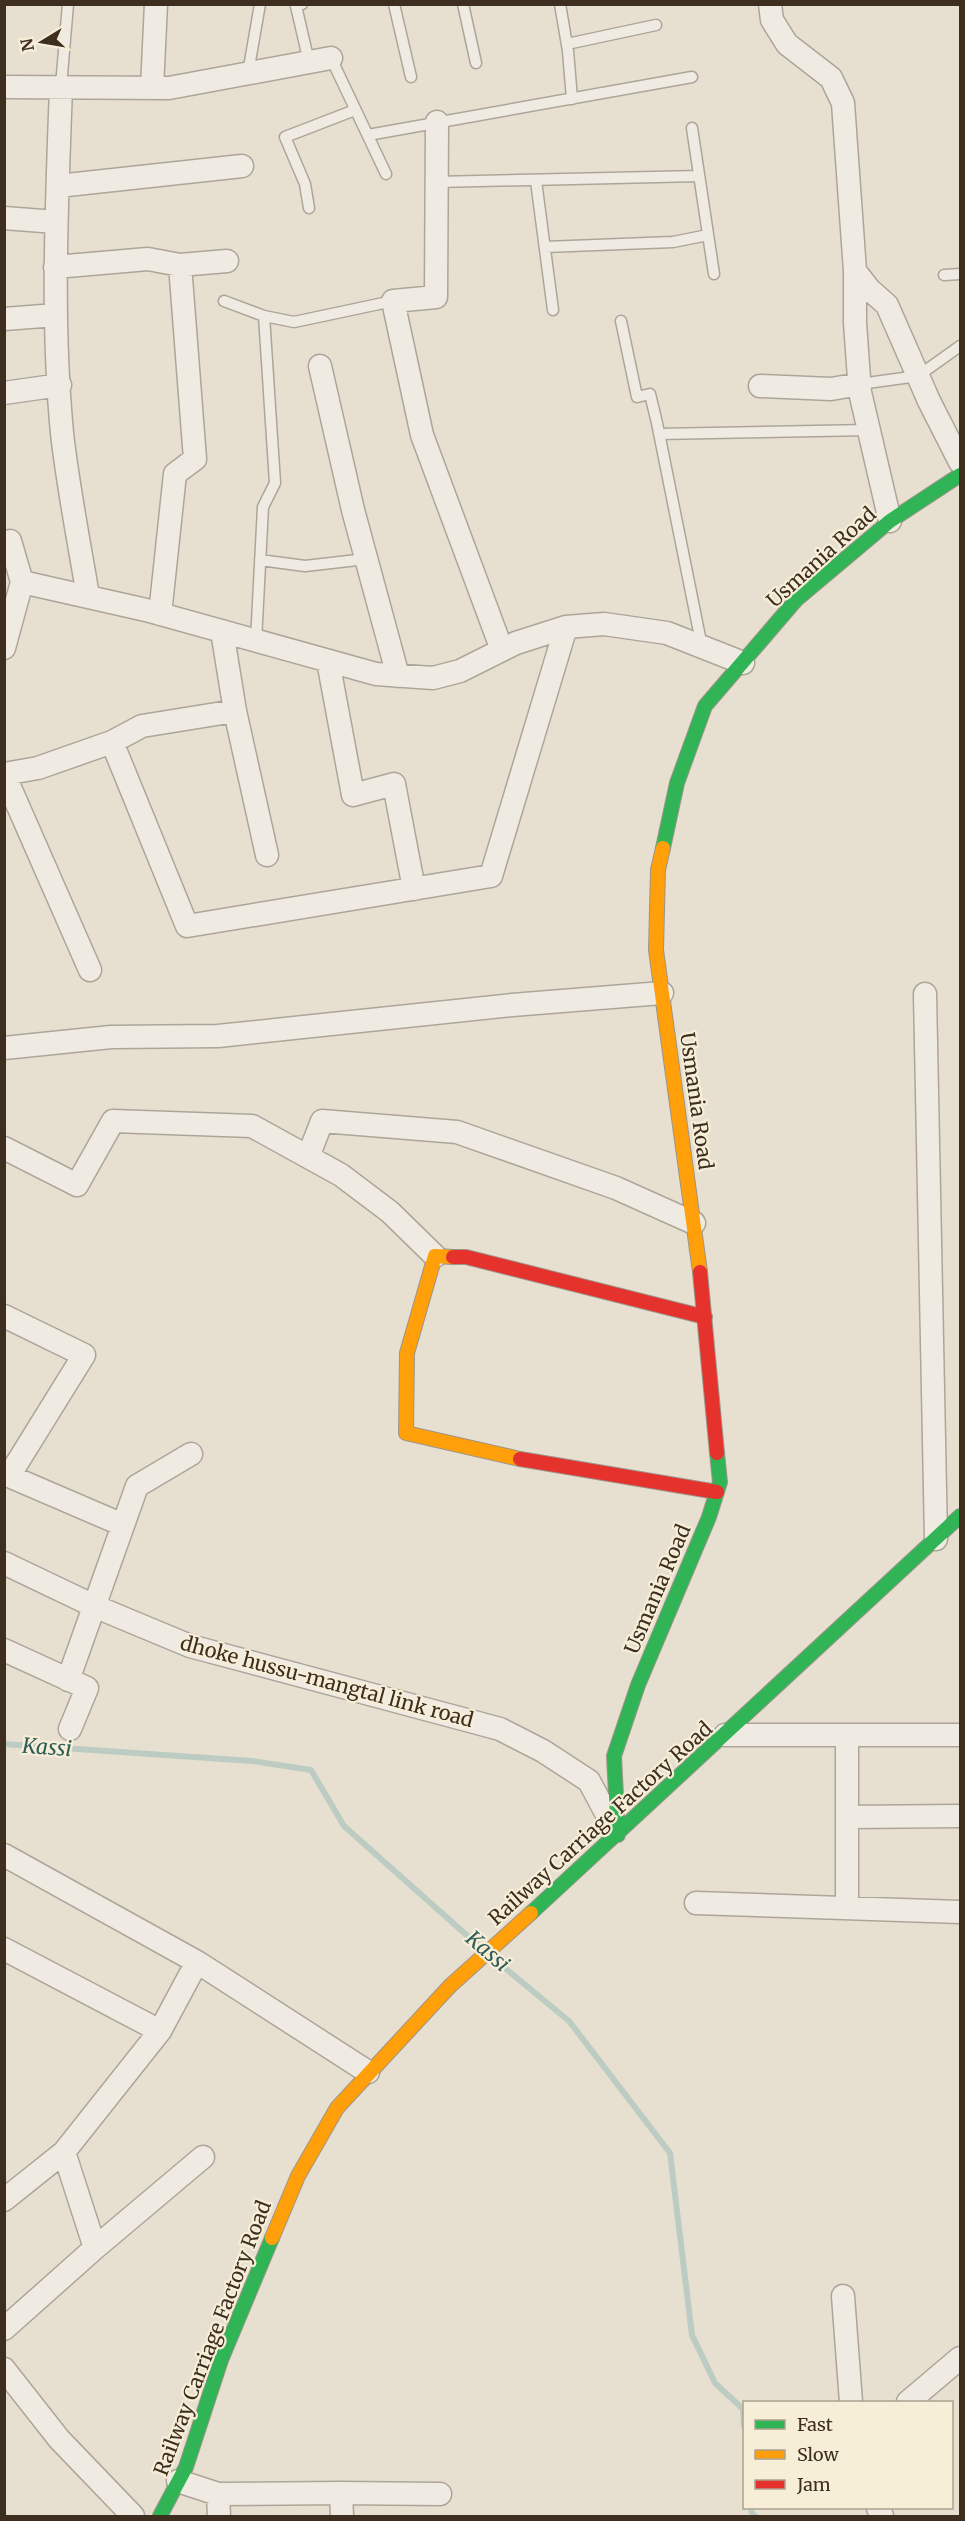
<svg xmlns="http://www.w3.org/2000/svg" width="965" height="2521" font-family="Merriweather,serif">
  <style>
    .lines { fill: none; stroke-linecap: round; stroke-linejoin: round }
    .stream { stroke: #bcccc2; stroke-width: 6 }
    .lane-casing { stroke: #ada599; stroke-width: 13 }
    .street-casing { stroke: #ada599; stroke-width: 25 }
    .fast-casing { stroke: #9c958a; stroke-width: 16 }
    .slow-casing { stroke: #9c958a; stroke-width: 16 }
    .jam-casing { stroke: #9c958a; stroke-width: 16 }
    .lane { stroke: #efebe3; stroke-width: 10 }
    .street { stroke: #efebe3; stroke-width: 22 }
    .fast { stroke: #30b455; stroke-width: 14 }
    .slow { stroke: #ff9f0a; stroke-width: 14 }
    .jam { stroke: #e5322d; stroke-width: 14 }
    .labels { text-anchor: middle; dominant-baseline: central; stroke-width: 4.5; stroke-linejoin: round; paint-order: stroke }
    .street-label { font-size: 20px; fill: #3d2e20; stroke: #f7eed8 }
    .water-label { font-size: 21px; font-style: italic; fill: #2f5d5a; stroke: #f7eed8 }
  </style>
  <rect width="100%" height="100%" fill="#e7e0d1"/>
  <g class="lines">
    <path class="stream" d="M4 1744 252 1761 311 1770 344 1826 480 1947
      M494 1959 569 2021 670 2153 692 2335 715 2383 743 2409 744 2426
      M751 2508 752 2514 755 2516"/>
    <defs>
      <path id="lane" d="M302 4 296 6 309 62
        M394 4 411 77
        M463 4 476 63
        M560 4 568 51 572 99
        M567 44 656 25
        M331 58 386 174
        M248 73 260 4
        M61 86 68 4
        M692 128 714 274
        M368 135 692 77
        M536 181 553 310
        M437 182 699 176
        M309 208 305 184 285 137 355 110
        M545 247 673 242 708 235
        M944 275 960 274
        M224 301 264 316 294 322 393 301
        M621 321 637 397 650 394 657 423 702 647
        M860 384 918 376 960 346
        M659 434 869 430
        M260 560 305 566 366 559
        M256 641 263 507 275 483 264 316"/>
      <path id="street" d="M770 4 772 20 787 44 831 78 843 103 855 271 869 289 887 305 929 401 960 462
        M61 86C57 202 51 317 62 433 68 487 79 542 88 596
        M4 87 169 88 331 58
        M152 88 156 4
        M437 122 436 297 393 301 422 435 502 650
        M58 186 242 166
        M4 218 56 222
        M55 267 148 259 180 265 227 261
        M855 271V323L860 392 890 521
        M4 319 56 315
        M320 366 353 510 398 676
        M760 386 831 389 860 384
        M4 393 60 385
        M22 582 146 610 376 674 433 678 460 671 516 643 566 627 604 624 667 633 743 663
        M160 614 175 474 195 459 180 265
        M222 631 235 711 267 855
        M4 648 22 582 10 541
        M328 661 353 795 394 784 414 889
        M112 742 187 926 491 876 566 627
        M90 970 4 774 38 768 112 742 142 726 235 711
        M925 994 936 1539
        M4 1048 111 1037 218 1036 512 1005 662 993
        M4 1148 77 1185 113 1121 252 1126 341 1175 390 1212 435 1256
        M308 1157 322 1121 457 1132 616 1188 694 1223
        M4 1316 84 1355 9 1476 4 1474
        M9 1476 123 1525
        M4 1563 94 1606 190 1646 500 1729 543 1751 589 1781 614 1828
        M4 1650 87 1688 70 1729
        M68 1680 137 1486 191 1454
        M725 1735H960
        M847 1735V1908
        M847 1817 960 1816
        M4 1855 197 1962 160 2031 64 2152 95 2248 4 2329
        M696 1903 960 1912
        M4 1949 160 2031
        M197 1962 368 2072
        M4 2200 64 2152
        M95 2248 203 2157
        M843 2296 851 2402
        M4 2369 59 2439 133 2516
        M908 2402 960 2358
        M178 2481 218 2494 341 2493 342 2516
        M341 2493 440 2494
        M218 2494 219 2516
        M878 2508 882 2516"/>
      <path id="fast" d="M663 848 677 783 705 706 796 600 890 521 960 475
        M618 1835 614 1756 638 1685 709 1517 720 1482 717 1453
        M531 1913 960 1516
        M160 2516 186 2467 221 2360 272 2238"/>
      <path id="slow" d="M663 848 658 870 656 950 700 1272
        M453 1257 435 1256 407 1353 406 1433 520 1459
        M272 2238 298 2176 337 2108 450 1986 531 1913"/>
      <path id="jam" d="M453 1257H466L705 1317
        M700 1272 717 1453
        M520 1459 717 1492"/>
    </defs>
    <use href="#lane" class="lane-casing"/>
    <use href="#street" class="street-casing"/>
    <use href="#fast" class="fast-casing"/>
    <use href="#slow" class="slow-casing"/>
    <use href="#jam" class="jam-casing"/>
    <use href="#lane" class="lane"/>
    <use href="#street" class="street"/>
    <use href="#fast" class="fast"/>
    <use href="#slow" class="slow"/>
    <use href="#jam" class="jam"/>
  </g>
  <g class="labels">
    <g class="street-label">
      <text transform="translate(821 557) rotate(-42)">Usmania Road</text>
      <text transform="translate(697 1101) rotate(82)">Usmania Road</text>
      <text transform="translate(657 1589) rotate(-67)">Usmania Road</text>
      <text transform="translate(327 1681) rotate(15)">dhoke hussu-mangtal link road</text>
      <text transform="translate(600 1823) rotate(-42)">Railway Carriage Factory Road</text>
      <text transform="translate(212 2338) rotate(-69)">Railway Carriage Factory Road</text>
    </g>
    <g class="water-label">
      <text transform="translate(47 1747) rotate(4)">Kassi</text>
      <text transform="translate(488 1951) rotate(41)">Kassi</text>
    </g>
  </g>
  <rect width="965" height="2521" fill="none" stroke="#3d2e20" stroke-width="12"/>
  <rect x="743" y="2401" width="210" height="108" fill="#f7eed8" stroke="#ada18e" stroke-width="1.5"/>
  <rect x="755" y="2420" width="30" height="9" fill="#30b455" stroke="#ada18e" stroke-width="1.5"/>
  <text x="797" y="2431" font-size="18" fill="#3d2e20">Fast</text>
  <rect x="755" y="2450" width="30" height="9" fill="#ff9f0a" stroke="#ada18e" stroke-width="1.5"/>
  <text x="797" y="2461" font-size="18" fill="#3d2e20">Slow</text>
  <rect x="755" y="2480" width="30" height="9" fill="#e5322d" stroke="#ada18e" stroke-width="1.5"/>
  <text x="797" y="2491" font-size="18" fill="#3d2e20">Jam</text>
  <g transform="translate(42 42) rotate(259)" stroke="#f7eed8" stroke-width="4.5" paint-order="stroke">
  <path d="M0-4.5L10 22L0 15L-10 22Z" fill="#3d2e20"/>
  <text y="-9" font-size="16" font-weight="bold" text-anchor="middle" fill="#3d2e20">N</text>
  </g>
</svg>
